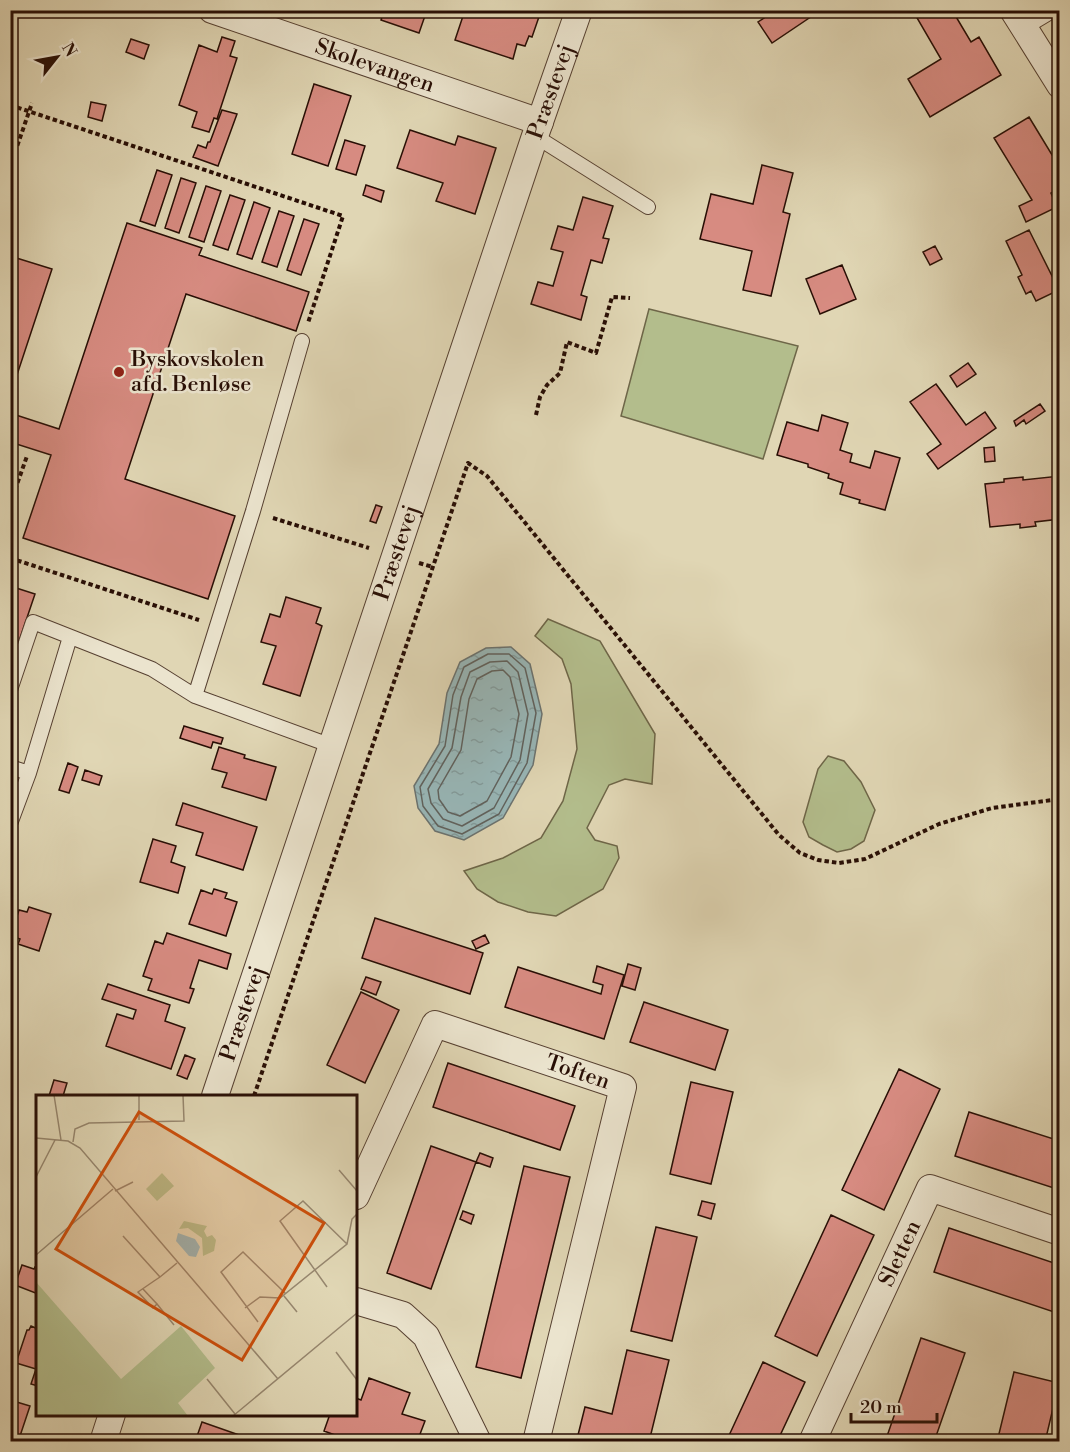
<svg xmlns="http://www.w3.org/2000/svg" width="1070" height="1452" font-family="'Libre Bodoni',serif">
  <style>
    .grass { fill: #b3bd8c; stroke: #6e6648; stroke-width: 1.5 }
    .water { fill: url(#water-ripples); stroke: #6b7370; stroke-width: 1.5 }
    .lines { fill: none; stroke-linecap: round; stroke-linejoin: round }
    .shore { stroke: #60625e; stroke-width: 1.5 }
    .building { fill: #d78b81; stroke: #280e05; stroke-width: 1.5 }
    .lane-casing { stroke: #564031; stroke-width: 16 }
    .street-casing { stroke: #564031; stroke-width: 28 }
    .path { stroke: #280e05; stroke-width: 4; stroke-dasharray: 4.5 3; stroke-linecap: butt }
    .lane { stroke: #ebe4ce; stroke-width: 14 }
    .street { stroke: #ebe4ce; stroke-width: 26 }
    .poi-dot { fill: #8f2418; stroke: #ebe4ce; stroke-width: 2 }
    .labels { text-anchor: middle; dominant-baseline: central; stroke-width: 5; stroke-linejoin: round; paint-order: stroke }
    .street-label { font-size: 22px; fill: #280e05; stroke: #ebe4ce }
    .poi-label { font-size: 22px; fill: #280e05; stroke: #ebe4ce; text-anchor: start }
    .inset-road { fill: none; stroke: #96866e; stroke-width: 1.5 }
    .view { fill: #cb4e0b; fill-opacity: 0.15; stroke: #cb4e0b; stroke-width: 3 }
    .inset-edge { fill: none; stroke: #280e05; stroke-width: 3 }
  </style>
  <defs>
    <pattern id="water-ripples" width="26" height="14" patternUnits="userSpaceOnUse" patternTransform="scale(1.5)"><rect width="26" height="14" fill="#98b7b8"/><path d="M2 4q2-2 4 0t4 0M15 11q2-2 4 0t4 0" fill="none" stroke="#839c9d"/></pattern>
  </defs>
  <rect width="100%" height="100%" fill="#e0d6b4"/>
  <filter id="stains"><feTurbulence type="fractalNoise" baseFrequency=".00333" numOctaves="4"/><feColorMatrix values="0 0 0 0 .2 0 0 0 0 .09 0 0 0 0 .02 0 0 0 .5 -.17"/></filter>
  <radialGradient id="worn" r=".72"><stop offset=".6" stop-color="#630" stop-opacity="0"/><stop offset="1" stop-color="#630" stop-opacity=".3"/></radialGradient>
  <path class="grass" d="M649 309 798 346 763 459 621 416Z
    M548 619 600 641 655 734 652 784 625 779 609 785 587 828 595 840 617 846 619 858 603 889 556 916 528 912 498 902 477 889 464 871 503 858 541 838 563 801 577 749 571 684 562 659 535 636Z
    M828 756 844 761 861 782 875 810 864 841 851 849 837 852 823 845 809 837 803 822 818 769Z"/>
  <path class="water" d="M511 647 530 664 542 714 533 765 503 818 464 840 435 831 418 808 414 786 439 744 447 693 460 662 486 648Z"/>
  <g class="lines">
    <path class="shore" d="M488 654H509L525 668 536 713 527 763 499 814 462 834 438 826 423 806 420 787 445 746 453 695 464 667Z
      M507 661 518 672 528 714 520 760 494 808 462 826 443 819 431 803 428 789 452 748 461 697 470 672 490 662Z
      M492 671 503 670 510 677 519 714 511 757 487 801 460 816 448 812 439 799 438 790 461 750 469 699 477 679Z"/>
  </g>
  <path class="building" d="M384 10H427L419 33 381 20Z
    M465 10H538L541 11 532 37 529 36 525 46 517 44 513 59 455 40Z
    M759 10H821L772 43 758 22 764 18Z
    M952 10 971 42 979 37 1001 75 930 117 908 79 941 59 913 11Z
    M222 37 235 41 230 56 237 58 217 119 214 118 209 132 192 127 197 112 179 105 199 45 217 52Z
    M131 39 149 45 144 59 126 52Z
    M314 84 351 96 328 166 292 154Z
    M91 102 106 105 102 121 88 117Z
    M222 110 237 114 218 166 193 157 198 145 206 148 208 142H210Z
    M1029 117 1060 168V188L1051 193 1057 207 1026 222 1019 206 1032 200 994 138Z
    M410 130 455 145 458 136 496 148 475 214 436 201 443 183 397 168Z
    M345 140 365 146 356 175 336 169Z
    M762 165 793 173 783 212 790 214 771 296 743 290 752 251 700 239 711 194 753 204Z
    M157 170 172 175 155 226 140 221Z
    M181 178 196 183 179 233 165 228Z
    M366 185 384 191 381 202 363 195Z
    M206 186 221 191 204 242 189 237Z
    M230 195 245 200 228 250 213 245Z
    M583 197 613 206 603 238 609 239 602 263 591 260 581 295 587 297 581 320 531 304 538 282 553 286 563 252 551 249 558 226 573 230Z
    M254 202 270 208 252 259 237 254Z
    M279 211 294 216 277 267 262 262Z
    M304 219 319 224 301 275 287 270Z
    M127 223 202 248 199 255 309 292 296 331 186 294 125 479 235 516 208 599 23 538 51 455 10 442V413L59 429Z
    M1029 230 1059 290 1036 301 1031 291 1026 294 1018 277 1022 275 1006 241Z
    M935 246 942 259 930 265 923 252Z
    M10 256 52 269 10 396Z
    M842 265 856 299 820 314 806 279Z
    M968 363 976 374 957 387 950 376Z
    M936 384 966 425 985 412 996 428 938 469 927 454 941 444 910 402Z
    M1040 404 1045 411 1026 424 1024 420 1016 426 1014 421Z
    M822 415 848 423 840 450 852 454 850 462 870 468 875 451 900 458 885 510 859 503 860 500 840 494 843 483 828 478 829 474 808 467V464L777 455 787 422 818 431Z
    M994 447 995 461 985 462 984 448Z
    M1060 476V519L1035 522 1036 526 1020 528V524L990 527 985 484 1004 482V479L1023 477V480Z
    M376 505 382 507 376 523 370 521Z
    M10 586 35 594 10 668Z
    M286 597 321 608 316 623 322 626 300 696 263 684 276 646 261 642 270 614 280 617Z
    M184 726 223 738 221 744 213 742 211 748 180 738Z
    M219 747 245 755 244 758 276 767 266 800 222 787 227 773 212 769Z
    M68 763 78 767 69 793 59 790Z
    M85 770 102 776 99 785 82 780Z
    M183 803 257 827 243 870 196 855 203 833 176 825Z
    M153 839 176 846 171 862 185 867 178 893 140 882Z
    M214 889 227 893 225 898 237 902 226 936 189 924 201 890 212 894Z
    M29 907 51 914 39 951 18 944 20 939 11 936 19 910 27 912Z
    M375 918 483 953 470 994 362 958Z
    M167 933 231 954 227 969 199 960 190 988 194 989 189 1003 148 990 152 979 143 976 155 941 163 944Z
    M485 935 489 943 476 949 472 941Z
    M628 964 641 968 635 990 622 986Z
    M597 966 624 975 604 1039 505 1007 518 967 601 994 603 985 593 982Z
    M366 977 381 982 376 995 361 989Z
    M108 984 170 1005 165 1021 185 1028 171 1069 106 1046 117 1014 133 1019 136 1010 102 999Z
    M361 992 399 1010 365 1083 327 1065Z
    M644 1002 728 1030 715 1070 630 1042Z
    M185 1055 195 1059 187 1079 177 1075Z
    M448 1063 575 1106 560 1150 433 1107Z
    M899 1069 940 1089 884 1210 842 1190Z
    M54 1080 67 1083 63 1096H49Z
    M691 1082 733 1092 711 1184 670 1174Z
    M969 1112 1060 1141V1190L955 1156Z
    M431 1146 476 1162 431 1289 387 1273Z
    M480 1153 493 1158 490 1167 476 1162Z
    M524 1166 570 1177 521 1378 476 1367Z
    M702 1201 715 1204 711 1219 698 1215Z
    M463 1211 474 1215 471 1224 460 1219Z
    M831 1215 874 1235 817 1356 775 1336Z
    M656 1227 697 1237 672 1341 631 1331Z
    M949 1228 1060 1265V1314L934 1272Z
    M22 1265 34 1269 35 1267 38 1268V1294L15 1285Z
    M31 1326 38 1329V1386L31 1384 36 1369 16 1363 27 1330H29Z
    M921 1338 965 1353 934 1442H885Z
    M627 1350 669 1360 649 1442H604L578 1435 585 1407 612 1414Z
    M763 1362 805 1382 777 1442H726Z
    M1014 1372 1059 1383 1045 1442H997Z
    M369 1378 410 1393 402 1414 425 1421 417 1442H354L324 1431 330 1414H356V1398L361 1400Z
    M10 1400 30 1406 18 1442H10Z
    M202 1422 242 1436 240 1442H195Z"/>
  <g class="lines">
    <defs>
      <path id="lane" d="M1024 28 1054 10
        M535 136 648 207
        M10 690 33 622 152 669 195 696 332 746
        M195 696 253 511 302 341
        M10 767 29 773 70 637
        M10 824 29 773"/>
      <g id="street">
        <path id="s1" d="M212 10 540 122"/>
        <path d="M1013 10 1060 85"/>
        <path id="s2" d="M215 1096 535 136 579 10"/>
        <path id="s3" d="M356 1196 435 1024 623 1087 536 1442"/>
        <path d="M356 1301 403 1315 426 1336 478 1442"/>
        <path d="M103 1442 112 1414"/>
        <path id="s4" d="M812 1442 930 1188 1060 1232"/>
      </g>
    </defs>
    <use href="#lane" class="lane-casing"/>
    <use href="#street" class="street-casing"/>
    <path class="path" d="M10 105 343 216 308 323
      M10 167 32 103
      M536 415 540 397 547 385 560 373 567 342 596 353 612 297 630 298
      M10 504 27 456
      M273 518 369 548
      M10 558 199 620
      M419 563 433 567
      M254 1096 468 463 487 476 779 835 800 853 818 860 839 863 865 859 939 824 992 808 1060 799"/>
    <use href="#lane" class="lane"/>
    <use href="#street" class="street"/>
  </g>
  <circle class="poi-dot" cx="119" cy="372" r="6"/>
  <g class="labels">
    <g class="street-label">
      <text stroke="none"><textPath href="#s1" startOffset="172">Skolevangen</textPath></text>
      <text stroke="none"><textPath href="#s2" startOffset="1059">Præstevej</textPath></text>
      <text stroke="none"><textPath href="#s2" startOffset="573">Præstevej</textPath></text>
      <text stroke="none"><textPath href="#s2" startOffset="87">Præstevej</textPath></text>
      <text stroke="none"><textPath href="#s3" startOffset="340">Toften</textPath></text>
      <text stroke="none"><textPath href="#s4" startOffset="208">Sletten</textPath></text>
    </g>
    <g class="poi-label">
      <text x="131" y="359">Byskovskolen<tspan x="131" dy="25">afd. Benløse</tspan></text>
    </g>
  </g>
  <g transform="translate(36 1095)">
    <rect width="321" height="321" fill="#e0d6b4"/>
    <path d="M126 78 138 91 121 106 110 94ZM148 126 171 131 168 136 171 142 176 140 180 145 178 156 167 161 166 143 152 133 143 134Z" fill="#b3bd8c"/>
    <path d="M0 187 85 284 145 231 179 273 142 308 152 321H0Z" fill="#b3bd8c"/>
    <path d="M142 138 159 144 164 152 160 162 153 161 140 146Z" fill="#98b7b8"/>
    <path class="inset-road" d="M18 0 25 45M103 25V0M0 43 32 46 44 53 242 284M37 47 39 34 53 28 148 26 147 0M303 75 321 96M0 82 19 45M79 96 97 87M87 141 124 182M0 160 77 94M291 192 244 126 267 106 311 149M107 194 121 209 117 213 102 197 118 186 124 182 141 168M248 201 261 217M121 209 138 230M209 213 224 202 244 203 311 149 316 124 321 119M222 227 185 177 207 157 250 199M300 257 321 285M171 284 199 319M197 321 321 218"/>
    <path class="view" d="M103 17 288 128 206 265 20 154Z"/>
    <rect width="321" height="321" class="inset-edge"/>
  </g>
  <rect width="1070" height="1452" fill="none" stroke="#e0d6b4" stroke-width="36"/>
  <rect x="12" y="12" width="1046" height="1428" fill="none" stroke="#280e05" stroke-width="3"/>
  <rect x="18" y="18" width="1034" height="1416" fill="none" stroke="#280e05" stroke-width="1.5"/>
  <g transform="translate(57 57) rotate(59)" stroke="#ebe4ce" stroke-width="4.5" paint-order="stroke">
  <path d="M0-4.5L10 22L0 15L-10 22Z" fill="#280e05"/>
  <text y="-9" font-size="16" font-weight="bold" text-anchor="middle" fill="#280e05">N</text>
  </g>
  <path d="M851 1413v9h86v-9" fill="none" stroke="#280e05" stroke-width="3"/>
  <text x="860" y="1413" font-size="18" fill="#280e05" stroke="#ebe4ce" stroke-width="4.5" paint-order="stroke">20 m</text>
  <rect width="100%" height="100%" filter="url(#stains)"/>
  <rect width="100%" height="100%" fill="url(#worn)"/>
</svg>
